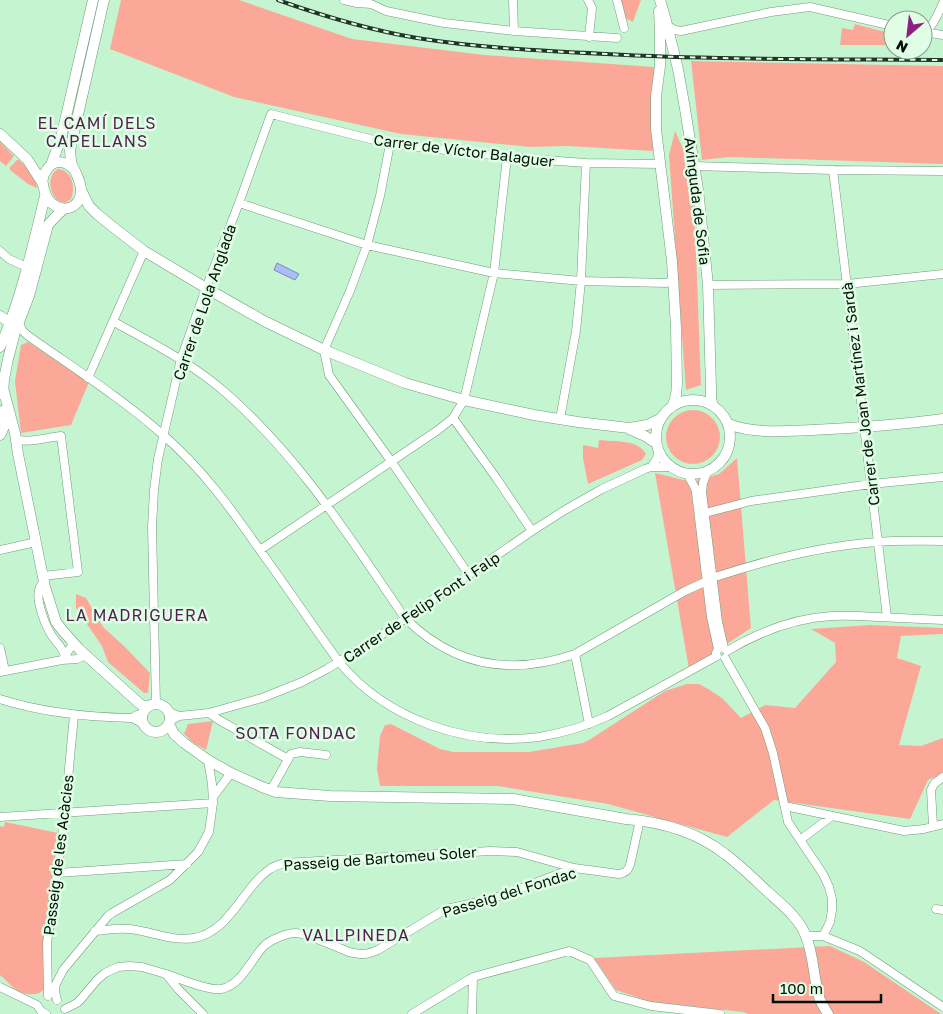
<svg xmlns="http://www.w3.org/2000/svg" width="943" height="1014" font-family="'Golos Text',sans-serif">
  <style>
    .green { fill: #fba898 }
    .water { fill: #acbefa; stroke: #798ab0 }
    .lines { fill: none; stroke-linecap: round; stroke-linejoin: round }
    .street-casing { stroke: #709c7a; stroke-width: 9 }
    .secondary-casing { stroke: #709c7a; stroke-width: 11 }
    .street { stroke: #fff; stroke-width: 8 }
    .secondary { stroke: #fff; stroke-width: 10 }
    .rail-casing { stroke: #213525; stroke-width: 4 }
    .rail { stroke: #e0fde6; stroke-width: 2; stroke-dasharray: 5.5; stroke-linecap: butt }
    .labels { text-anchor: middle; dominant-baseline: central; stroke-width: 5; stroke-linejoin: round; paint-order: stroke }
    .street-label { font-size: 15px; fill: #021105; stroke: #e0fde6 }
    .neighbourhood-label { font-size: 16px; letter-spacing: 1px; fill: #521f4e; stroke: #e0fde6 }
  </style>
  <rect width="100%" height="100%" fill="#c5f5d0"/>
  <path class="green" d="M121 0H239L352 39 484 55 654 67 653 151 568 146 530 147 401 134 234 97 110 49Z
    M619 0H641L633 22 625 18Z
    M855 24 893 34V45H840L842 28 853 30Z
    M691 61 943 66V164L729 157 702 160Z
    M675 131 693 171 701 385 686 390 669 155Z
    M0 142 14 156 6 166 0 161Z
    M17 160H19C27 168 36 176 37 188L28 184 10 170V167Z
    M58 169C72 170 76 187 71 199L65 203C62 202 60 202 57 200 49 192 47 175 58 169Z
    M28 342 89 382 71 425 21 433 15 381 21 345Z
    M666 437a27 27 0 1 1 54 0a27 27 0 1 1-54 0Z
    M599 440C615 442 638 439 646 454L642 460 588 484 583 458V445L598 448Z
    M737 458 751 628 689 669 655 473 692 482 719 474Z
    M76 594 86 598 103 627 125 647 150 673 148 693H144L108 662 102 646 76 608Z
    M870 625 943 628V634L901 636 897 658 921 666 899 745 921 746 943 738V774L928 780 910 819 774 800 727 837 608 804 498 786H380L377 769 380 736 385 725 391 724 440 749 453 752H529L583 743 589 740 665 691 687 684H699L710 690 723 699 741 718 765 705 795 708 836 662 835 643 811 629Z
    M213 721 206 750 194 743 184 734 188 724Z
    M5 822 58 833 43 944 45 986C42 998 23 995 15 989 10 985 5 979 0 975V826L4 827Z
    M830 946 864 962 941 1014H748L743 1012 651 1002 616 990 594 958Z"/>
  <path class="water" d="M277 263 299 274 295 280 274 270Z"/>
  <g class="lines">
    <defs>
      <path id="street" d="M344 0 357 3 371 4 386 11 444 23 514 31 617 38
        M513 0 514 31
        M588 0 592 8 589 37
        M617 0 624 28
        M668 26 675 30 681 31 771 12 810 7 893 26
        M923 32C934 27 938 13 943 3
        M923 32 943 35
        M390 144 380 196 367 245 350 291 324 350 329 375 391 461 469 575
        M694 166 833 170 943 171
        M833 170 887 617
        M239 203 367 245 494 273 581 281 666 283 674 280
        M0 251 9 259 27 267
        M708 285 847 284 943 274
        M114 322C152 343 192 363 226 393 300 458 350 538 405 618 454 667 511 676 575 654L685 591 707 581
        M19 323 22 330 27 335C72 367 120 397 162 434 202 468 232 510 262 553 288 589 313 626 339 662 386 719 466 747 539 737 563 733 586 726 608 716L717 656
        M88 378 144 251
        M453 418 497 479 532 531
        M560 419 576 331 581 281 586 163
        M15 439C27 444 48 437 61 436L78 572 43 576
        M651 467 656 460 659 452
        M708 470 703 483 702 492 718 622 724 648
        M687 473 695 488 696 493 711 617 718 649 716 653 717 656
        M705 513 751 501 871 484 943 477
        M0 550 36 542
        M260 550 438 430 453 418 464 400 494 273 507 157
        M712 578C766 560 821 546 877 542 899 540 921 541 943 541
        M44 581C43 583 41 585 40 587 34 598 46 627 52 636 57 643 63 648 65 656
        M72 642 71 647 62 660 77 659 86 655
        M0 648 5 671
        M727 651C759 632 794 618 832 616 847 615 863 616 878 617 900 618 921 619 943 620
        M575 654 589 724
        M725 658 765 728 773 753 788 822 823 874 829 887 832 899V910L830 922 823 936
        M0 672 62 660
        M0 699C43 713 87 717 132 718L137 715 142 714
        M156 704 152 527 154 490 158 459 181 359 206 288 239 203 271 114 390 144 530 159 586 163 661 164
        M169 712 179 716
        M209 713 219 720 288 759
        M132 718 142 723
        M170 721 179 716 209 713 262 698 302 682 327 669 374 640 532 531 565 510 602 489 645 469 651 467H672
        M271 790 291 754 300 752 326 755
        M213 797 231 773
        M785 806 904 831 924 829 943 824
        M0 817 213 803
        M933 826 931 790 934 784 943 777
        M800 840 832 816
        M58 873 187 864
        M936 909 943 910
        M95 931C106 930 118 928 129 929 151 931 173 942 194 938 230 932 243 887 270 869 274 866 279 865 284 863L490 851 517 852 574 868
        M806 936H823L860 951 943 1007
        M166 974C180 979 208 991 221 989 241 986 251 959 264 946 270 940 287 933 295 933 303 932 339 948 349 952 362 955 366 955 378 950L446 909 488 900 509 893 574 868 619 874C625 873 628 871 630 865L640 820
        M0 987 37 1005 41 1011 46 1014
        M48 996 47 943 63 832 74 715
        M57 1000 55 992V986L63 970 108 916 112 913 170 880 198 852 209 832 213 803 212 784 208 760
        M65 1009 77 1003 81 999 97 980 105 973 118 967 129 966 142 967 166 974 178 989 203 1014
        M412 1014 473 977 569 951 590 960 614 996 651 1006 720 1014
        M472 1014 473 977"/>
      <path id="secondary" d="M660 0 665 17 678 69 685 109 698 189 708 285 711 388V399L713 406
        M659 11 660 32V66L656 96V129L672 261 676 328 677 384 676 395 673 405
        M0 134 27 159 43 184
        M51 165 61 138 93 0
        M74 169C66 162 56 158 48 168 46 171 43 174 43 178 42 182 43 186 44 189 49 214 80 215 81 191 81 181 76 173 72 165 71 160 70 155 70 150L104 0
        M81 190 89 206 97 214 113 227 144 251 206 288 264 321 324 350 405 383 464 400 534 415 578 422 629 428 647 425 660 419
        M0 316 6 320 10 321
        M0 347C21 300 33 245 45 196
        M3 388 15 433 18 454 45 587 56 622 63 631 79 649 140 704 147 707
        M3 395 4 379 8 359 15 332 29 296 48 225 58 214 64 209
        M656 437a37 37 0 1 1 74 0a37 37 0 1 1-74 0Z
        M728 424C754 434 784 431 812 430 856 428 899 425 943 419
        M629 429 645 436 656 443
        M0 435C5 426 6 420 4 410
        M142 718a14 14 0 1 1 28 0a14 14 0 1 1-28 0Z
        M169 724 174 734 184 743 208 760 231 773 262 787 276 792 330 796 513 799 626 819C662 822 697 832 725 854 740 865 754 879 768 892 781 904 798 917 805 934 814 954 813 976 819 997 821 1003 825 1009 828 1014"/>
    </defs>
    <use href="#street" class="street-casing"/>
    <use href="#secondary" class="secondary-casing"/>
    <use href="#street" class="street"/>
    <use href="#secondary" class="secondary"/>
    <defs>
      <path id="rail" d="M278 0C323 16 370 30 417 38 479 48 543 51 606 54 718 60 831 59 943 60"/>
    </defs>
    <use href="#rail" class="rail-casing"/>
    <use href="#rail" class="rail"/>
  </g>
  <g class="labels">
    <g class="street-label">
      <text transform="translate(464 150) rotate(7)">Carrer de Víctor Balaguer</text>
      <text transform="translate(698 201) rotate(83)">Avinguda de Sofia</text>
      <text transform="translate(204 302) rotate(-71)">Carrer de Lola Anglada</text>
      <text transform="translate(860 394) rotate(-97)">Carrer de Joan Martínez i Sardà</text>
      <text transform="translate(421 607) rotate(-34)">Carrer de Felip Font i Falp</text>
      <text transform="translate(58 855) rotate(-83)">Passeig de les Acàcies</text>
      <text transform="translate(380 858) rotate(-4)">Passeig de Bartomeu Soler</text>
      <text transform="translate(509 892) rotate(-17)">Passeig del Fondac</text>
    </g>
    <g class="neighbourhood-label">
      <text x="97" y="123">EL CAMÍ DELS<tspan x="97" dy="18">CAPELLANS</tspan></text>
      <text x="137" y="615">LA MADRIGUERA</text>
      <text x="296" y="733">SOTA FONDAC</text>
      <text x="356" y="935">VALLPINEDA</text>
    </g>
  </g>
  <g transform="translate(908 35) rotate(208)"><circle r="24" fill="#e0fde6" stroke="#879f8c"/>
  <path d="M0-4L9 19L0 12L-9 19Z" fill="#8b1f83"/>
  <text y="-8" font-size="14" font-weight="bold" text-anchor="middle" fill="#021105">N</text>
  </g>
  <path d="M773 994v8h108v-8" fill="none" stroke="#021105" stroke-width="2.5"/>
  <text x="780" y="994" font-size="15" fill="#021105" stroke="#e0fde6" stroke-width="4" paint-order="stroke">100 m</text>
</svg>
